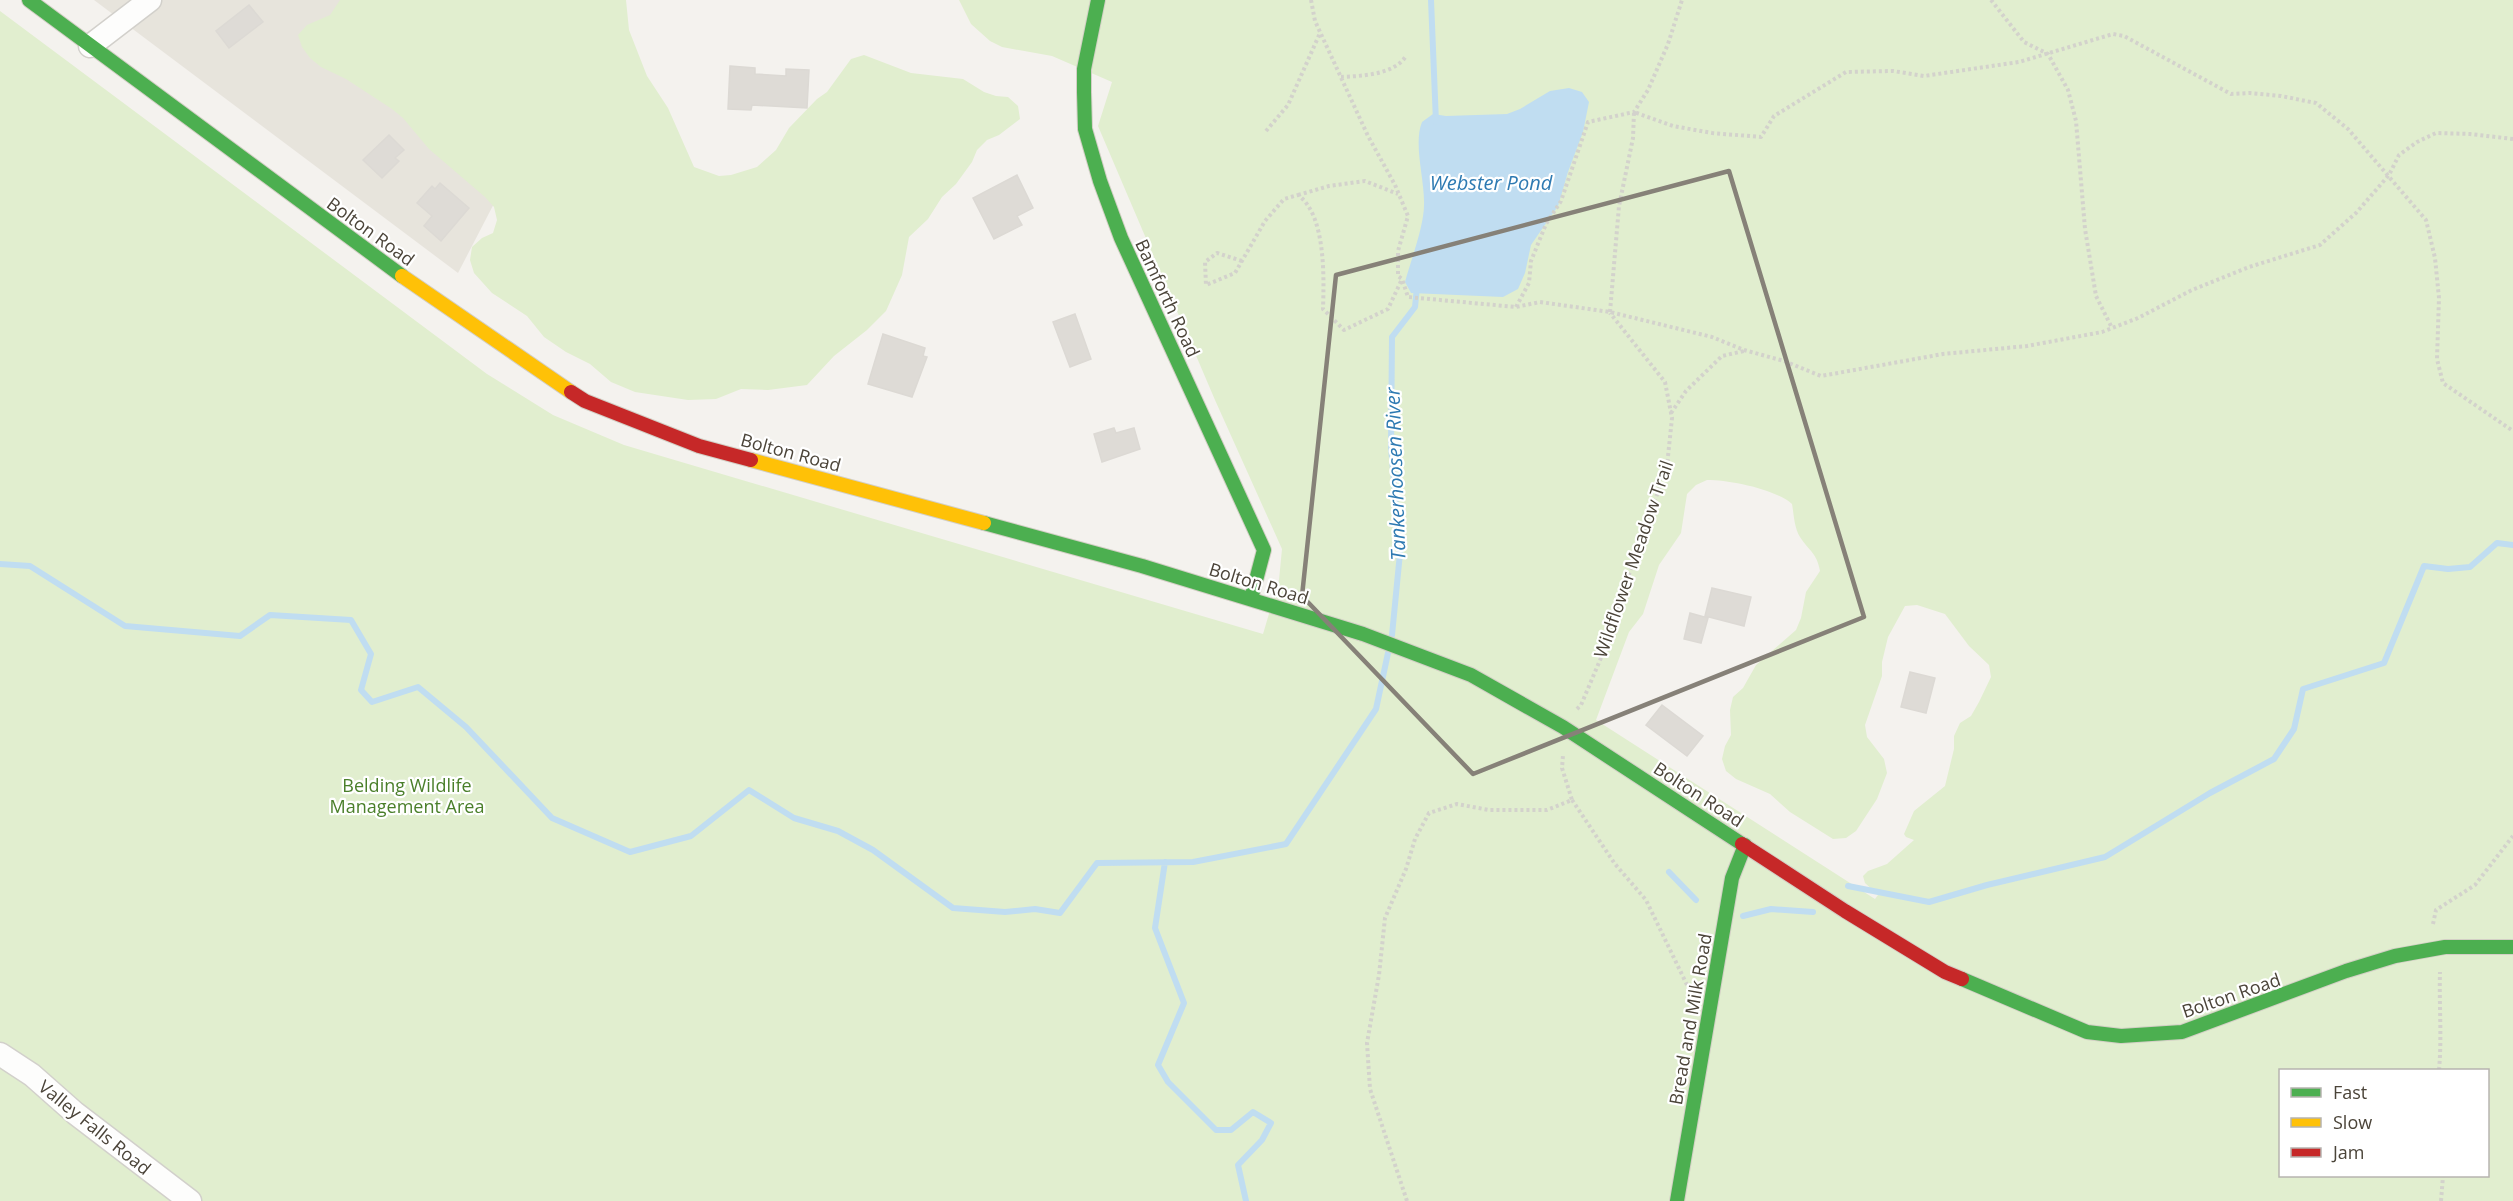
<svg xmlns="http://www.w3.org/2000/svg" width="2513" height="1201" font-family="'Open Sans',sans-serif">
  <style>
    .residential { fill: #e7e4dc }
    .green { fill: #e1eecf; fill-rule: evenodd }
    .water { fill: #c0ddf1 }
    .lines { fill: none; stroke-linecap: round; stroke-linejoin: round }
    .stream { stroke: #c0ddf1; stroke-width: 6 }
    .building { fill: #dedbd6; stroke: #dcd9d4; stroke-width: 1.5 }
    .street-casing { stroke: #d2d0cb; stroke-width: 25 }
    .fast-casing { stroke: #d3cfc5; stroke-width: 16 }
    .slow-casing { stroke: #d3cfc5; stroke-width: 16 }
    .jam-casing { stroke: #d3cfc5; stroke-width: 16 }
    .path { stroke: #d3d2cc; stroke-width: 4; stroke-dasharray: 3 3; stroke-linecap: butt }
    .street { stroke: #fdfdfc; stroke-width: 22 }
    .fast { stroke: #4caf50; stroke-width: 14 }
    .slow { stroke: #ffc107; stroke-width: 14 }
    .jam { stroke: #c62828; stroke-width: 14 }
    .marked { fill: none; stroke: #868178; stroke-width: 4.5; stroke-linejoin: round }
    .labels { text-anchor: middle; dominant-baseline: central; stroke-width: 4.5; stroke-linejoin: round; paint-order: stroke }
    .street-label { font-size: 18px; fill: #4b4439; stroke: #fff }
    .park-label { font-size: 18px; fill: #4a7f2a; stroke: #fff }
    .water-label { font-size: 20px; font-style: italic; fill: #2e7ab2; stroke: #fff }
  </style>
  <rect width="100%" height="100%" fill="#f4f2ee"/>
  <path class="residential" d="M94 0H429L529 136 458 273Z"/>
  <path class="green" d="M340 0H626L629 30 647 76 668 108 694 167 719 176 731 175 757 167 776 150 789 128 817 99 827 92 851 59 864 55 911 73 963 79 984 92 996 96 1008 97 1018 106 1020 119 999 135 987 140 977 150 972 162 956 184 942 197 928 219 909 237 902 275 886 311 867 330 834 356 807 385 768 390 741 389 716 399 688 400 635 392 611 382 590 364 566 352 544 337 527 316 492 293 474 273 470 260 472 247 482 238 493 233 497 220 494 207 485 197 429 149 403 118 392 109 346 79 321 67 310 58 302 47 298 35 307 25 330 15Z
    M959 0H2513V1201H0V11L487 374 553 415 624 445 1263 634 1279 580 1282 549 1215 400 1098 126 1112 82 1052 56 1002 47 990 41 971 24ZM1707 480C1730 480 1775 489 1792 504 1794 515 1794 527 1800 537 1809 551 1817 553 1820 571L1806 592 1801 618 1796 630 1756 665 1743 688 1733 697 1730 710 1731 735 1725 746 1722 759 1726 771 1736 779 1770 794 1790 812 1833 839 1846 838 1856 831 1877 799 1887 773 1884 759 1867 737 1865 725 1882 676V662L1888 637 1905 606 1917 605 1945 614 1969 646 1989 665 1991 677 1979 702 1971 716 1960 723 1954 736V749L1945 786 1914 811 1904 834 1906 837 1914 840 1887 864 1868 871 1863 876 1865 883 1878 895 1875 899 1596 720 1629 632 1643 614 1659 565 1681 533 1687 494 1696 485ZM2280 1070H2488V1176H2280Z"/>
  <path class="water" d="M1569 88 1582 92 1589 102 1583 132 1568 172 1558 206 1531 245 1525 273 1518 289 1503 297 1411 293 1405 282C1411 260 1424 226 1424 205 1425 180 1413 144 1422 122L1433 114 1446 116 1507 114 1520 109 1550 91Z"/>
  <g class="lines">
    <path class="stream" d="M1431 0 1436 122
      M0 564 30 566 125 626 240 636 270 615 351 620 371 654 361 690 372 702 418 687 466 727 552 818 630 852 691 836 749 790 794 818 838 831 873 850 953 908 1005 912 1035 909 1060 913 1097 863 1193 862 1286 844 1376 709 1388 653
      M1392 635 1400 553 1391 447 1392 337 1415 307 1417 287
      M1165 862 1155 928 1184 1003 1158 1065 1168 1082 1216 1130H1231L1253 1112 1271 1123 1262 1140 1238 1165 1246 1201
      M1669 872 1696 900
      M1848 886 1929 902 1987 885 2105 857 2210 793 2274 759 2294 729 2303 689 2384 663 2424 566 2448 569 2470 567 2497 543 2513 545
      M1743 916 1771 909 1813 912"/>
  </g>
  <path class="building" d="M249 5 263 22 229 48 216 31Z
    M730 66 755 68V74L786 76V69L809 70 807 108 752 105 751 110 728 109Z
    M389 135 404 150 395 158 399 161 382 178 363 160Z
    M1017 175 1033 208 1017 216 1022 225 994 239 973 198Z
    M440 183 469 208 441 241 424 226 432 216 417 203 432 186 435 189Z
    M1075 314 1091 359 1070 367 1053 322Z
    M883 334 925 348 923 356 927 357 912 397 868 384Z
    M1114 428 1116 433 1134 428 1140 449 1102 462 1094 434Z
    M1712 588 1751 597 1744 626 1705 616Z
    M1690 613 1708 618 1701 643 1684 639Z
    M1910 672 1935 678 1926 713 1901 707Z
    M1662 705 1703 736 1687 756 1646 725Z"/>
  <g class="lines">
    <defs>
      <path id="street" d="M90 46 150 0
        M0 1054 32 1075 75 1113 190 1201"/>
      <path id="fast" d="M29 0 402 276
        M1098 0 1084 69V92L1085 129 1100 181 1121 238 1264 550 1251 599
        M984 523 1142 566 1363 634 1471 675 1563 727 1742 844
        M1962 979 2087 1032 2121 1036 2182 1032 2346 971 2395 956 2445 947H2513
        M1677 1201 1732 878 1745 845"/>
      <path id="slow" d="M402 276 571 392
        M751 460 984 523"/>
      <path id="jam" d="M571 392 585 401 699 446 751 460
        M1742 844 1845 911 1945 972 1962 979"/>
    </defs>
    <use href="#street" class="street-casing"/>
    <use href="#fast" class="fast-casing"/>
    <use href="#slow" class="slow-casing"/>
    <use href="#jam" class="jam-casing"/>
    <path class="path" d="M1311 0 1315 21 1368 136 1395 185 1408 216 1398 251V276L1402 279 1408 297 1516 307 1540 302 1610 312 1712 337 1744 350 1784 361 1821 376 1943 354 2027 346 2102 332 2138 318 2192 290 2249 267 2320 245 2356 213 2389 175 2399 155 2417 142 2436 133 2470 134 2513 139
      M1991 0 2024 42 2048 54 2068 90 2076 121 2085 229 2096 296 2112 328
      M1341 77C1361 76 1394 75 1406 56
      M1266 131 1288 105 1320 33
      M1298 195 1329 186 1365 181 1398 194
      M1242 261 1217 253 1205 262 1206 285 1235 273 1265 221 1284 199 1298 195C1326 215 1324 278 1323 309L1344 330 1388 309 1402 279
      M1516 307 1529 283 1531 261 1546 224 1561 201 1588 122 1634 112 1648 90 1668 44 1682 0
      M1610 312 1619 206 1633 138 1634 112 1673 126 1712 133 1761 137 1774 116 1846 72 1893 71 1924 76 2019 62 2113 34 2124 36 2231 94 2250 93 2281 96 2316 103 2348 129 2426 220 2435 258 2439 298 2437 359 2443 383 2513 431
      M1671 413 1686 391 1722 356 1744 351
      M1577 709 1581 705 1612 632 1619 603 1667 466 1672 418 1665 382 1610 313
      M1572 800 1615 864 1646 900 1688 987
      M2433 924 2436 910 2475 885 2513 836
      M2439 1070C2442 1037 2439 1005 2440 972
      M1407 1201 1370 1089 1367 1043 1379 975 1385 918 1406 869 1415 839 1429 813 1457 804 1489 810H1547L1572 800 1562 768 1563 755
      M2441 1201 2443 1176"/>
    <use href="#street" class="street"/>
    <use href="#fast" class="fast"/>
    <use href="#slow" class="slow"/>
    <use href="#jam" class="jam"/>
  </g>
  <path class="marked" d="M1729 171 1864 617 1473 774 1302 596 1336 275Z"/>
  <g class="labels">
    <g class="street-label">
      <text transform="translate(371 231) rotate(36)">Bolton Road</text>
      <text transform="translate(1168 298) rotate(65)">Bamforth Road</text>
      <text transform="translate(791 452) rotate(15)">Bolton Road</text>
      <text transform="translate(1633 559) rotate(-71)">Wildflower Meadow Trail</text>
      <text transform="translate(1259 583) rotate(17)">Bolton Road</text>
      <text transform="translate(1699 794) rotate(33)">Bolton Road</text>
      <text transform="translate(2231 995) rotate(-19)">Bolton Road</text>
      <text transform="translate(1690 1019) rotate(-80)">Bread and Milk Road</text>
      <text transform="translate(95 1127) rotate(39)">Valley Falls Road</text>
    </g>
    <g class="park-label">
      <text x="407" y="785">Belding Wildlife<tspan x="407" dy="21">Management Area</tspan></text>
    </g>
    <g class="water-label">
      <text x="1491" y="182">Webster Pond</text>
      <text transform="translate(1395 474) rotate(-92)">Tankerhoosen River</text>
    </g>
  </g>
  <rect x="2279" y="1069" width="210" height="108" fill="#ffffff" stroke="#b7b4b0" stroke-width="1.5"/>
  <rect x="2291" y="1088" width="30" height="9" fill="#4caf50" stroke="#b7b4b0" stroke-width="1.5"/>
  <text x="2333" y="1099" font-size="18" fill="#4b4439">Fast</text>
  <rect x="2291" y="1118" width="30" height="9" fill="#ffc107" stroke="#b7b4b0" stroke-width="1.5"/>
  <text x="2333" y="1129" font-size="18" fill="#4b4439">Slow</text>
  <rect x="2291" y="1148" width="30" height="9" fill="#c62828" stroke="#b7b4b0" stroke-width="1.5"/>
  <text x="2333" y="1159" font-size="18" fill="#4b4439">Jam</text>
</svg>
